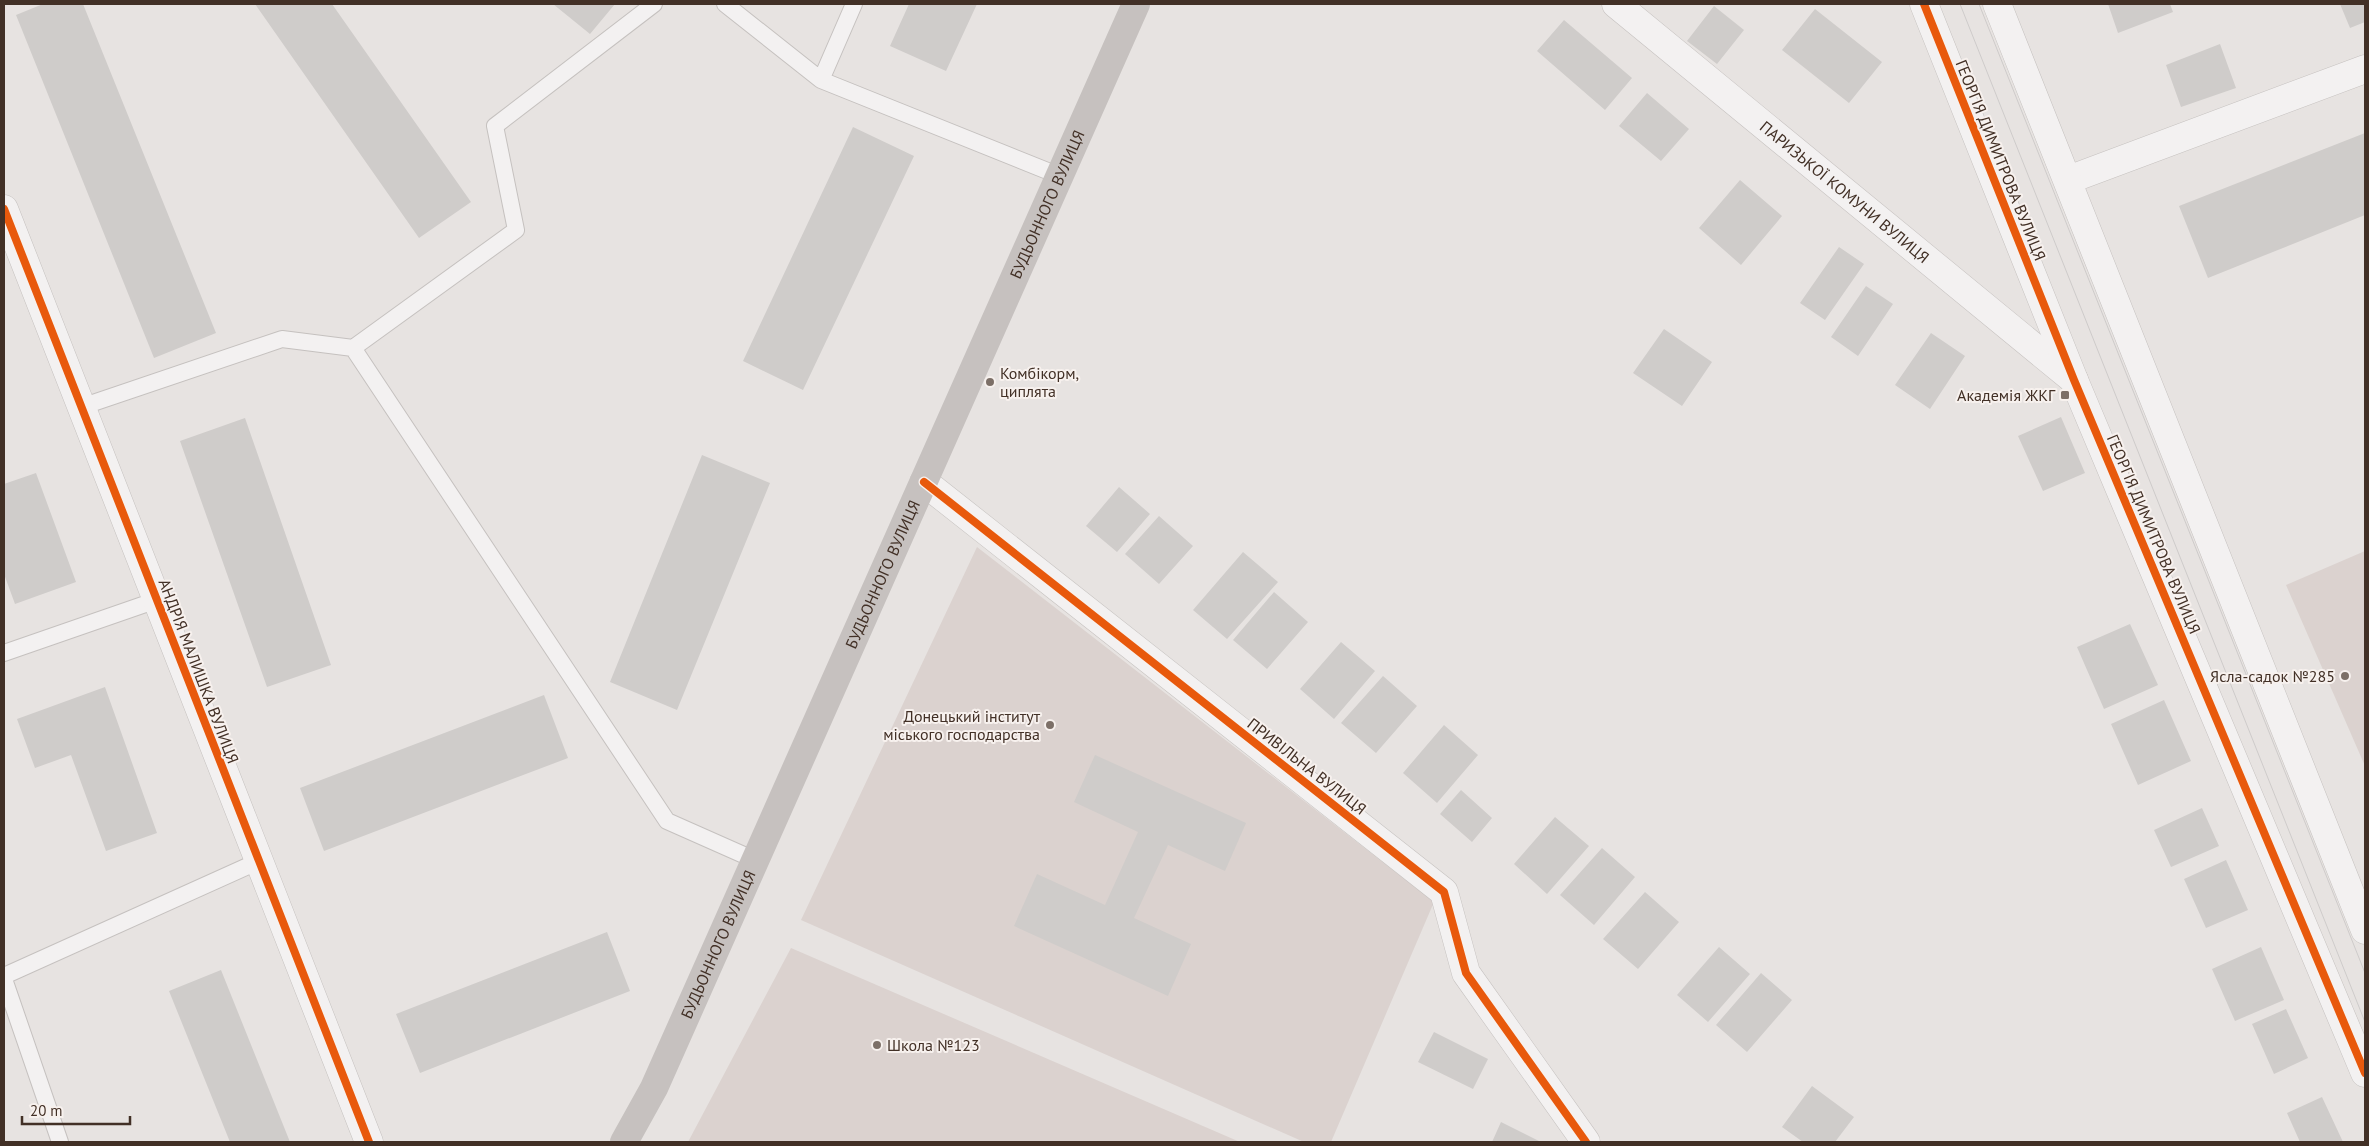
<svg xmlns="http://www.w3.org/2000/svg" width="2369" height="1146" font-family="'PT Sans',sans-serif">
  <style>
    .built { fill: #dbd2cf }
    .building { fill: #cfccca }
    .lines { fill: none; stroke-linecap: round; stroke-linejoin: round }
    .service-casing { stroke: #c5c1bf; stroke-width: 18 }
    .minor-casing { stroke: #c5c1bf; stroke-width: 29 }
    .tertiary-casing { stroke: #c5c1bf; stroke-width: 29 }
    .service { stroke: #f3f1f1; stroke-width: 16 }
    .minor { stroke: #f3f1f1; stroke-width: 28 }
    .tertiary { stroke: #f3f1f1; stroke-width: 28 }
    .secondary { stroke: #c6c1bf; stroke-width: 28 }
    .tram { stroke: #cecbca; stroke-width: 1 }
    .cycleway-casing { stroke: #f7f1ee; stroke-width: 11 }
    .cycleway { stroke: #e8590c; stroke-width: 8 }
    .poi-dot { fill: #7c6f67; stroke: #f7f1ee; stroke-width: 2 }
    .labels { text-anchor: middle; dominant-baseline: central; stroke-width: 4; stroke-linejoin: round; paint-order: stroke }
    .street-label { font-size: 16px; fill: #423026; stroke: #f7f1ee }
    .poi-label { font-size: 16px; fill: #423026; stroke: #f7f1ee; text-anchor: end }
  </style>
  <rect width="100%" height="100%" fill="#e7e3e1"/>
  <path class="built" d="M977 547 1434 902 1331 1142H1304L801 920Z
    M2365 551V766L2286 585Z
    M791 948 1240 1142H688Z"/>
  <path class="building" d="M43 4H83L216 333 154 358 16 15Z
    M255 4H332L471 202 419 238Z
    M553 4H615L590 34Z
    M909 4H977L946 71 890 46Z
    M2108 4H2170L2173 12 2118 33Z
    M2340 4H2365V22L2350 28Z
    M1714 6 1744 30 1717 64 1687 41Z
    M1815 9 1882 62 1849 103 1782 50Z
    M1564 20 1632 78 1605 110 1537 51Z
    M2220 44 2236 88 2181 107 2166 65Z
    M1647 93 1689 129 1661 161 1619 126Z
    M853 127 914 156 803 390 743 361Z
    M2365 133V215L2208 278 2179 206Z
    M1740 180 1782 216 1741 265 1699 228Z
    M1839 247 1864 264 1825 320 1800 303Z
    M1866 286 1893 304 1858 356 1831 337Z
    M1664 329 1712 362 1682 406 1633 373Z
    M1931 333 1965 356 1930 409 1895 385Z
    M2061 417 2085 473 2043 491 2018 436Z
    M245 418 331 665 267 687 180 441Z
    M702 455 770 483 677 710 610 682Z
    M36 473 76 582 15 604 4 574V484Z
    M1119 487 1150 514 1117 552 1086 526Z
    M1159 516 1193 546 1159 584 1125 554Z
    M1243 552 1278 582 1227 639 1193 610Z
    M1274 592 1308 622 1267 669 1233 640Z
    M2130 624 2158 685 2104 709 2077 647Z
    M1341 642 1375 671 1334 719 1300 689Z
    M1383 676 1417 706 1376 753 1341 723Z
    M105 687 157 833 106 851 71 755 35 768 17 719Z
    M544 695 568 758 324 851 300 788Z
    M2164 700 2191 761 2138 785 2111 724Z
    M1444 725 1478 755 1437 803 1403 773Z
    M1095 755 1246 823 1225 871 1168 845 1134 918 1191 944 1168 996 1014 926 1037 874 1105 905 1138 832 1074 802Z
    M1461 790 1492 818 1472 842 1440 814Z
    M2202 808 2219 846 2171 867 2154 830Z
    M1555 817 1589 846 1547 894 1514 864Z
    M1602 848 1635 877 1594 925 1560 895Z
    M2226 860 2248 910 2206 928 2184 879Z
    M1645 892 1679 922 1638 969 1603 939Z
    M607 932 630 991 420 1073 396 1014Z
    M1719 947 1750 974 1708 1022 1677 995Z
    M2261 947 2284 1000 2235 1021 2212 969Z
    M221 970 290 1142H230L169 991Z
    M1761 973 1792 1000 1747 1052 1716 1025Z
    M2286 1009 2308 1058 2274 1074 2252 1024Z
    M1434 1032 1488 1059 1473 1089 1418 1062Z
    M1812 1086 1854 1117 1835 1142H1803L1782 1127Z
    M2322 1097 2343 1142H2300L2287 1113Z
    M1501 1122 1541 1142H1492Z"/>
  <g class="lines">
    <defs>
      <path id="service" d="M725 4 821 80 854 4
        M821 80 1060 176
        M353 348 667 821 755 860
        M81 407 282 339 353 348 516 230 495 126 654 4
        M4 653 157 600
        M4 976 259 861
        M4 979 60 1142"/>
      <g id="minor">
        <path id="s1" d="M1616 4 2074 380"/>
        <path d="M2068 180 2365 69"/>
        <path d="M4 209 369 1142"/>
        <path d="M924 482 1444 892 1466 973 1586 1142"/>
      </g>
      <path id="tertiary" d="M1924 4 2074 380 2365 1073
        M1997 4 2365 930"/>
    </defs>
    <use href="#service" class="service-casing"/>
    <use href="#minor" class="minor-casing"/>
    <use href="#tertiary" class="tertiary-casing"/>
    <use href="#service" class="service"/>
    <use href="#minor" class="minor"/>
    <use href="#tertiary" class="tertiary"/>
    <path class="secondary" id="s2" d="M624 1142 654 1088 1136 4"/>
    <path class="tram" d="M1960 4 2365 1022
      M1979 4 2365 973"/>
    <defs>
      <path id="cycleway" d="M1924 4 2074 380 2365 1073
        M4 209 369 1142
        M924 482 1444 892 1466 973 1586 1142"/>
    </defs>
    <use href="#cycleway" class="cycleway-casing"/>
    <use href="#cycleway" class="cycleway"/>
  </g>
  <g class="poi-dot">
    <circle cx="990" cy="382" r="5"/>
    <rect x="2060" y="390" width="10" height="10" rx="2.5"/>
    <circle cx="2345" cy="676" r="5"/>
    <circle cx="1050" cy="725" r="5"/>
    <circle cx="877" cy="1045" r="5"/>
  </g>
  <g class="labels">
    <g class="street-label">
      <text transform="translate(2001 160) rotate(68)">ГЕОРГІЯ ДИМИТРОВА ВУЛИЦЯ</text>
      <text stroke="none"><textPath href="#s1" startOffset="296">ПАРИЗЬКОЇ КОМУНИ ВУЛИЦЯ</textPath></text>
      <text stroke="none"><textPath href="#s2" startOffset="1029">БУДЬОННОГО ВУЛИЦЯ</textPath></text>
      <text transform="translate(2154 534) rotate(67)">ГЕОРГІЯ ДИМИТРОВА ВУЛИЦЯ</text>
      <text stroke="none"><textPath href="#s2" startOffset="624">БУДЬОННОГО ВУЛИЦЯ</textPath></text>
      <text transform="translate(199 671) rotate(69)">АНДРІЯ МАЛИШКА ВУЛИЦЯ</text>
      <text transform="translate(1307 766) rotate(38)">ПРИВІЛЬНА ВУЛИЦЯ</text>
      <text stroke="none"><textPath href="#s2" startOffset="219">БУДЬОННОГО ВУЛИЦЯ</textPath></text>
    </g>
    <g class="poi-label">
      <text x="1000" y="373" text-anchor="start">Комбікорм,<tspan x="1000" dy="18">циплята</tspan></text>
      <text x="2055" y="395">Академія ЖКГ</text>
      <text x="2335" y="676">Ясла-садок №285</text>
      <text x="1040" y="716">Донецький інститут<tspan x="1040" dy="18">міського господарства</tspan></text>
      <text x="887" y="1045" text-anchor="start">Школа №123</text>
    </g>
  </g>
  <rect width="2369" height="1146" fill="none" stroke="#423026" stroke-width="10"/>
  <path d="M22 1116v8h108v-8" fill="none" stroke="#423026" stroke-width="2.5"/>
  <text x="30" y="1116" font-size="15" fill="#423026" stroke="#f7f1ee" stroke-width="4" paint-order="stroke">20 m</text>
</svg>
